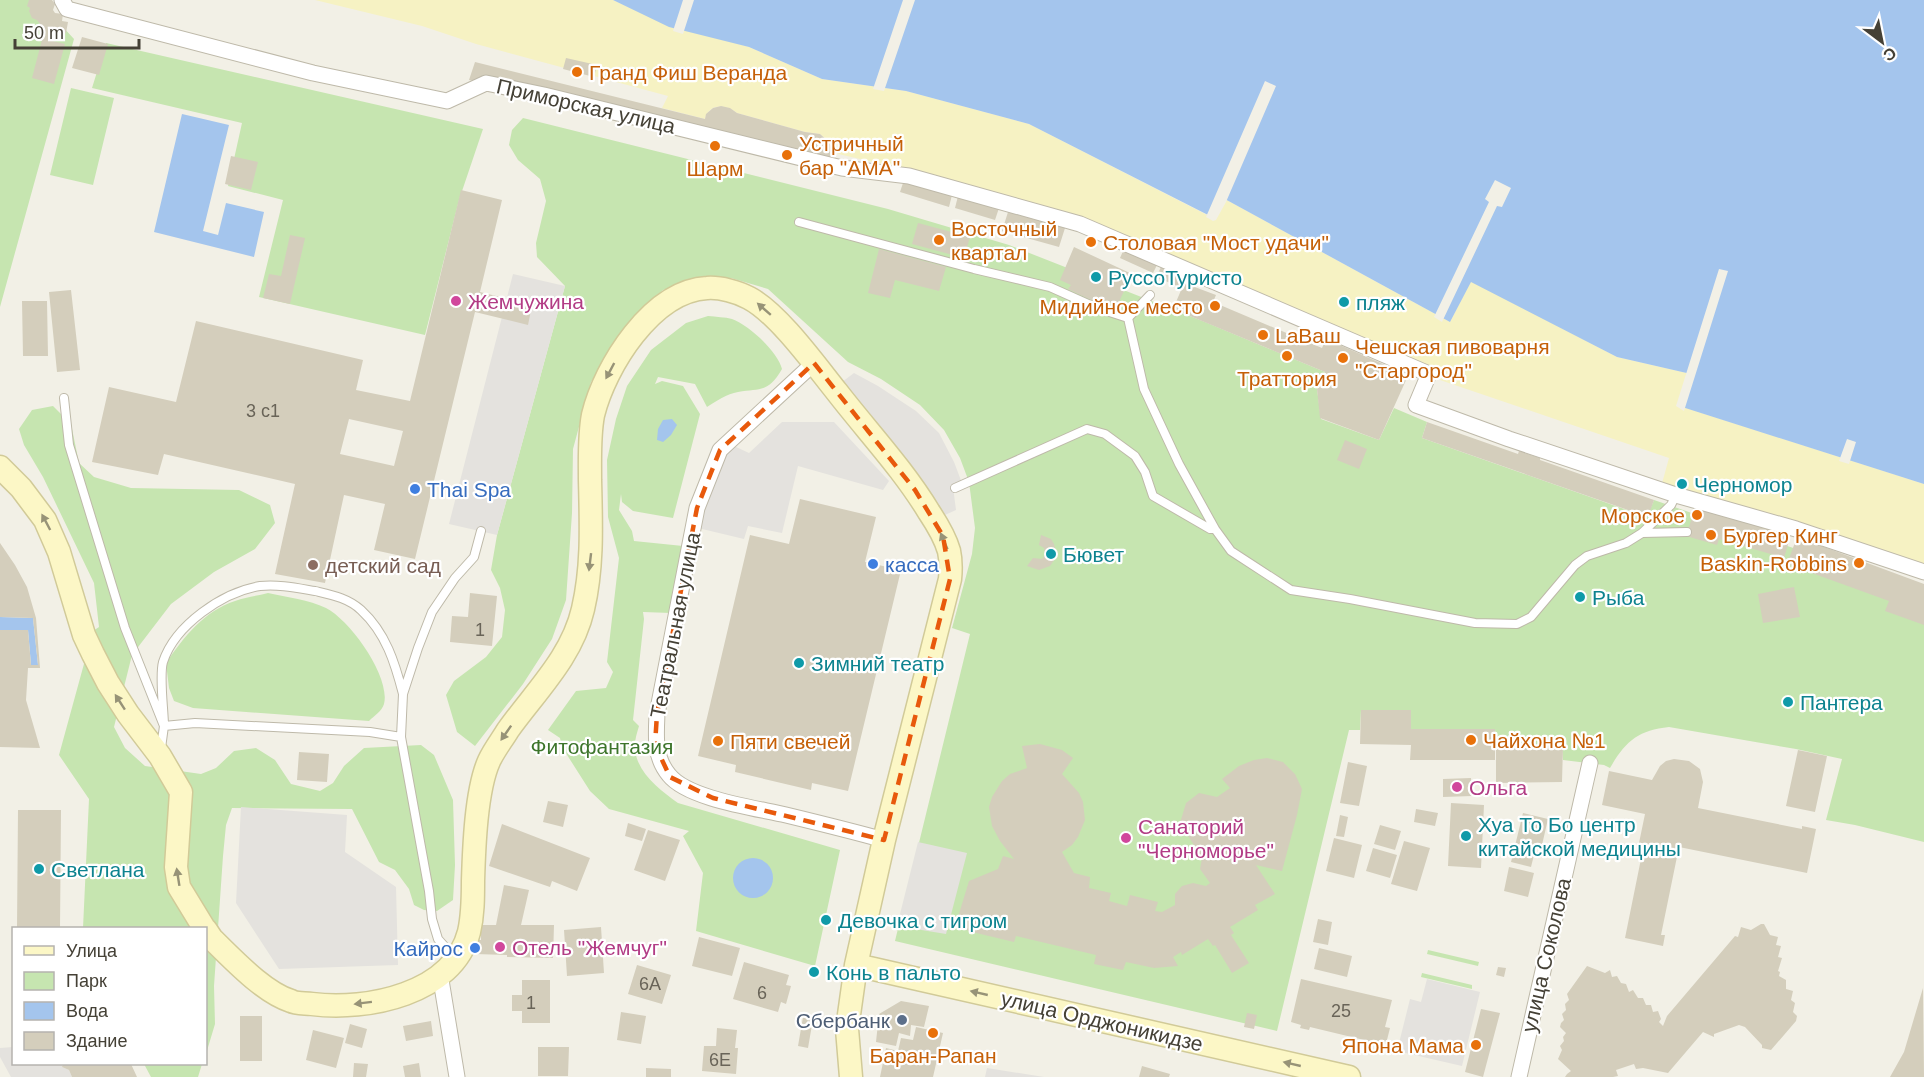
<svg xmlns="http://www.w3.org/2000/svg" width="1924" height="1077" font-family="Arial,sans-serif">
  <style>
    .green { fill: #c6e5b0 }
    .sand { fill: #f6f2c3 }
    .parking { fill: #e4e2de }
    .water { fill: #a4c5ed }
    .pier { fill: #f2f0e6 }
    .building { fill: #d4cebc; fill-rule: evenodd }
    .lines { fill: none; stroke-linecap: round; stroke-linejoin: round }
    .lane-casing { stroke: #beb9a9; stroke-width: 10 }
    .street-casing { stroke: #beb9a9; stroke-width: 17 }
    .secondary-casing { stroke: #d1ca98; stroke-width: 25 }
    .lane { stroke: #fff; stroke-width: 8 }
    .street { stroke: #fff; stroke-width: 15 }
    .secondary { stroke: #fcf7c6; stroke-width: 22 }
    .oneway { fill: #979377 }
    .marked { fill: none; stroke: #e8590c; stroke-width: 4.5; stroke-dasharray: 12 8; stroke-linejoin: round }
    .food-dot { fill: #e8710a; stroke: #fff; stroke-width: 2 }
    .culture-dot { fill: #0f9aa8; stroke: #fff; stroke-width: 2 }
    .hotel-dot { fill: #d1479c; stroke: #fff; stroke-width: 2 }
    .shop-dot { fill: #3f7fe0; stroke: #fff; stroke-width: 2 }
    .education-dot { fill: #8d6e63; stroke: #fff; stroke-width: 2 }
    .service-dot { fill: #5c6f8a; stroke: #fff; stroke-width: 2 }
    .labels { text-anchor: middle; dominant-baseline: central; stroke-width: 4.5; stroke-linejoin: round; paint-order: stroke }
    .number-label { font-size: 18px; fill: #696458 }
    .food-label { font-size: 21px; fill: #c56008; stroke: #fff; text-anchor: start }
    .street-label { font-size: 21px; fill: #454136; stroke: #fff }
    .culture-label { font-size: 21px; fill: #0d838f; stroke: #fff; text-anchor: start }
    .hotel-label { font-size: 21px; fill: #b23c85; stroke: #fff; text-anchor: start }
    .shop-label { font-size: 21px; fill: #366cbe; stroke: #fff; text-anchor: start }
    .education-label { font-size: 21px; fill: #785e54; stroke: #fff; text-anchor: start }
    .park-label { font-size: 21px; fill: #3d752b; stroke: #fff }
    .service-label { font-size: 21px; fill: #4e5e75; stroke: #fff; text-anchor: end }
  </style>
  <rect width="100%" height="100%" fill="#f2f0e6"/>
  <path class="green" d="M0 0H38L74 39 0 307Z
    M106 43 483 129 459 200 425 335 259 297 283 200 228 186 242 123 92 88Z
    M71 88 114 98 93 185 50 175Z
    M523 118 888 209 1009 245 1205 322 1325 372 1317 389 1321 419 1379 440 1394 408 1427 422 1422 438 1647 517 1654 500 1924 593V842L1855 825 1826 820 1842 759 1796 749 1669 727C1638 730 1625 742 1610 768L1604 765 1563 760 1562 746 1496 747 1495 729H1411V710H1361L1360 730H1349L1277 1031 895 941 970 634 952 628 972 554 975 528 969 482 960 458 944 430 920 405 881 379 848 362 768 289 731 278 700 277 663 290 627 325 591 382 573 449 572 513 566 600 552 639 523 684 475 746 457 732 446 695 454 681 486 657 502 637 505 610 500 588 491 570 497 535 565 286 537 257 536 243 546 201 540 179 518 160 509 145 512 130Z
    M708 316C716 317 725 317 732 319 749 325 778 352 782 369 768 393 761 388 738 392 727 394 716 401 707 407L695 384 658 377 655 384 662 381 683 386 700 414 673 518 633 511 622 502 621 494 619 510 632 531 634 541 683 546 671 613 643 612 644 619 633 720 639 726C637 733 634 742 635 749 637 773 660 790 678 803L840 850 815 966 696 931 703 873 683 836 689 831 609 809 590 791 562 747 560 738 548 730 576 691 606 688 613 672 607 662 619 558 608 517 607 460 616 419 627 386 651 350 686 323Z
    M53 406 71 424 79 463 94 477 131 488 239 490 270 505 275 523 255 549 214 572 171 604 132 655 114 727 125 748 145 766 201 774 216 768 234 751 256 748 275 760 291 784 320 791 333 783 344 766 364 748 421 745 434 755 453 800 455 865 453 900 437 911 424 910 414 905 409 889 395 870 379 862 352 809 232 808 226 825 223 856 214 986 215 1024 206 1054V928H83L89 799 59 755 93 631 99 627 94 583 43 477 24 445 19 429 32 410Z
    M268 593C287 597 309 600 326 608 350 620 391 677 384 704 382 711 374 716 369 721L193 708 174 701 169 688 166 663C184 637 204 611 235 601 246 597 257 596 268 593Z
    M1428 950 1479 962 1478 966 1427 954Z
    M1422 973 1472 985V989L1421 977Z
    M144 1064H202L198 1077H151Z"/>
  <path class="sand" d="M315 0H613L653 18 749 47 822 79 906 91 1029 124 1213 218 1223 198 1450 322 1471 281 1617 357 1691 374 1680 406 1924 484V566L1661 487 1669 458 1440 380 1443 374 1081 218 903 169 834 153 829 142 820 134 805 132 737 113C726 104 709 103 705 119L662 108 668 96 476 44 422 26Z"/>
  <path class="parking" d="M513 274 565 286 497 535 449 524Z
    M854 373 878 386 916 411 939 433 954 462 962 483 953 487 956 510 936 519 834 388Z
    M782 422H834L889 481 883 490 798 466 782 533 748 526 744 539 698 528 719 464 734 446 749 453Z
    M241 807 347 815 345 852 396 887 398 965 279 969 236 903Z
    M918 842 967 853 946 934 897 926Z
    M1427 979 1480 992 1462 1066 1397 1051 1410 999 1421 1002Z
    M13 1047 14 1064H63L62 1067 69 1070 72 1077H11L0 1057V1048Z
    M987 1068 1044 1077H985Z"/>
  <path class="water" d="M613 0H1924V484L1679 406 1691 374 1617 357 1471 282 1450 322 1223 198 1214 218 1029 124 906 91 822 79 749 47 669 27Z
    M182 114 229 125 203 231 218 235 226 203 264 212 254 257 154 232Z
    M672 419 677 425 671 435 663 442 657 440 658 429 663 420Z
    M0 617 33 618 38 665H31L28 630H0Z
    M733 878a20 20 0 1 1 40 0a20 20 0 1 1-40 0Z"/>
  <path class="pier" d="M683 0H694L683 34 673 31Z
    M903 0H915L884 91 873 89Z
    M1265 81 1276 86 1226 202 1216 220 1213 221 1206 217Z
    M1495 180 1511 188 1502 207 1497 206 1442 322 1434 317 1489 202 1485 199Z
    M1719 269 1728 271 1684 411 1676 406Z
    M1847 439 1856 442 1849 464 1839 461Z"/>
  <path class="building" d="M29 0H52L55 4 53 10 55 13 63 14 62 21 68 22 66 33 53 41 65 44 54 84 32 78 44 32 38 31 40 24 37 20 32 18 29 11 30 8 27 6Z
    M82 37 108 44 99 75 72 68Z
    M566 58 597 65 594 77 563 69Z
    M475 62 705 119 706 114 713 108 721 106 730 108 737 113 805 132 820 134 829 142 834 153 831 162 490 76 483 77 478 82 469 80Z
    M231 156 258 162 251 190 225 184Z
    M904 180 952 195 949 207 900 192Z
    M461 190 502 200 480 292 532 305 528 325 475 312 415 559 374 550 385 504 344 495 325 583 275 574 295 484 164 454 158 475 92 462 109 387 176 402 196 321 363 360 356 390 410 401ZM349 419 403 431 394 466 340 454Z
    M958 196 999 208 995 220 955 208Z
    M1008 212 1065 228 1059 247 1002 231Z
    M918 223 970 237 964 258 912 244Z
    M290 235 305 238 290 304 263 298 269 274 281 276Z
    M1074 247 1132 274 1117 306 1105 301 1104 306 1068 289 1071 285 1060 280Z
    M879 249 946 267 939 291 895 280 890 298 868 293Z
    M1124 249 1157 265 1153 273 1120 258Z
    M1161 267 1187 277 1184 283 1216 295 1213 302 1322 348 1326 339 1392 368 1390 371 1407 378 1379 440 1320 418 1317 389 1325 372 1173 309 1182 288 1156 277Z
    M71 290 80 370 57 372 49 292Z
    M22 301H47L48 356H23Z
    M1427 422 1518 454 1519 451 1540 458V460L1654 500 1648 517 1422 438Z
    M1345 440 1367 449 1359 469 1337 460Z
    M800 499 876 517 865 562 901 570 848 791 812 783 811 790 735 772 736 765 698 756 750 535 789 544Z
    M1696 506 1791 534 1784 558 1719 539 1717 545 1686 536Z
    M1041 535 1051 539 1054 544 1057 556 1050 566 1039 570 1027 566 1033 558 1042 559 1045 555 1044 548 1039 545Z
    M1797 537 1924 584V625L1885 611 1889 601 1787 564Z
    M0 543 15 565 27 587 36 618 40 668H28L26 700 40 748 0 747V630H28L31 665H38L33 618 0 617Z
    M1794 587 1800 617 1763 623 1758 594Z
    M470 593 497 596 492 646 450 642 452 616 468 617Z
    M1361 710H1411V729H1495V760H1410L1411 745 1360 744Z
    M1040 744 1062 750 1073 758 1062 774 1079 793 1083 802 1085 820 1078 837 1072 845 1062 852 1074 873 1090 877 1089 888 1111 893 1109 901 1127 906 1130 895 1158 902 1155 911 1162 912 1175 905V894L1182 886 1193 883 1206 886 1210 883 1200 869 1202 858 1180 823 1186 803 1199 793 1217 797 1230 788 1222 779 1239 766 1254 760 1267 758 1283 762 1295 774 1302 789 1297 815 1282 871 1256 865 1275 894 1255 905 1258 910 1230 927 1234 933 1231 935 1249 963 1232 973 1215 945 1213 946 1208 939 1182 955 1181 952 1173 957 1178 966 1154 968 1126 962 1123 970 1094 964 1096 955 1016 936 1014 942 968 931 958 917 969 881 998 869 1003 856 1014 859 1000 841 992 826 989 807 992 797 1002 781 1010 774 1027 768 1022 746Z
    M1546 746H1563L1562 782 1496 783V747Z
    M1798 750 1827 756 1815 812 1786 806Z
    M299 752 329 754 327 782 297 780Z
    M1674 759 1689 761 1700 769 1703 782 1698 808 1802 829V826L1816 829 1807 873 1679 847 1661 935H1665L1663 946 1625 938 1644 844 1639 843 1645 814 1602 805 1609 771 1652 780 1660 766 1666 761Z
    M1348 762 1367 766 1359 806 1340 803Z
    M1471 778 1472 796 1443 797V779Z
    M548 801 568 805 563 827 543 822Z
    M1451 803 1484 805 1481 868 1448 866Z
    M1416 809 1438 813 1435 826 1414 822Z
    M18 810H61L60 928H17Z
    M1523 813 1548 819 1542 845 1537 843 1531 867 1511 862Z
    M1340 815 1348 817 1344 837 1336 836Z
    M628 823 646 829 642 841 625 836Z
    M502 824 590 858 577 891 552 881 550 887 489 866Z
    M1380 825 1401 831 1395 850 1374 844Z
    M648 830 680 840 665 881 634 870Z
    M1334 838 1362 845 1354 878 1326 871Z
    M1404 841 1430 848 1417 891 1391 884Z
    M1373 848 1397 855 1390 878 1366 871Z
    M1509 867 1534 873 1528 897 1504 891Z
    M504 885 529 890 521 925H554L553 958 507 957V955L475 954V940H481V925H496Z
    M1318 919 1332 922 1328 945 1313 942Z
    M1761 924H1764L1770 935 1778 937 1776 945 1781 946 1778 957 1782 958 1778 971 1780 972 1779 976 1786 980V989L1793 991 1791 1000 1795 1003 1793 1012 1797 1016 1796 1021 1771 1050 1762 1048V1045L1745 1027 1739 1025 1714 1034V1037L1703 1032 1668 1073 1643 1068 1636 1069 1634 1064 1616 1070 1618 1076 1613 1077H1565L1567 1074 1571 1071 1558 1059 1562 1050 1560 1046 1564 1041 1563 1037 1566 1033 1560 1027 1561 1023 1564 1020 1562 1014 1566 1010 1565 1004 1569 1000 1567 994 1587 966 1605 973 1610 970 1612 977 1617 976 1621 983 1626 984 1629 992 1633 990 1638 998H1643L1646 1005H1651L1653 1012 1658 1011 1661 1019 1659 1022 1663 1026 1667 1016 1735 936 1738 937 1741 927 1751 930Z
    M601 927 604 973 567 976 564 930Z
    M699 937 740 948 732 976 692 966Z
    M1319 948 1352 956 1347 977 1314 969Z
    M744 962 789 975 786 985 791 986 786 1004 781 1002 778 1012 733 999Z
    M637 965 671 975 662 1004 628 994Z
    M1498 967 1506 968 1504 977 1496 975Z
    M1301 979 1392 1000 1385 1027 1390 1028 1386 1044 1373 1041 1372 1044 1363 1042 1364 1040 1310 1027 1309 1030 1300 1028 1301 1025 1291 1022Z
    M522 980H550V1023H522V1011H512V995H522Z
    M1923 988 1924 1077H1890L1904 1052Z
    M901 1001 929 1006 924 1027 911 1025 910 1036 899 1033 896 1046 876 1042 879 1014Z
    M1481 1009 1500 1013 1483 1077 1465 1072Z
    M621 1012 646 1016 641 1044 617 1040Z
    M1247 1013 1257 1015 1254 1029 1244 1027Z
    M240 1016H262V1061H240Z
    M803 1017 813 1019 808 1048 798 1046Z
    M431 1021 433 1036 406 1041 403 1026Z
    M350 1024 367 1029 362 1048 345 1043Z
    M916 1027 943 1033 933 1077H880L886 1048 898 1051 901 1038 913 1040Z
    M717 1028 737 1030 735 1048H738L736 1074 702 1071 704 1046H716Z
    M313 1030 344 1038 336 1068 306 1060Z
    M538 1047H569L568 1076H538Z
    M354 1063 368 1064 366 1077H353Z
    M419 1063 421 1077H405L403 1066Z
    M63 1064H131L137 1077H72L69 1070 62 1067Z
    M1142 1066 1170 1074 1169 1077H1139Z
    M646 1068 671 1069V1077H646Z"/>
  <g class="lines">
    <defs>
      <path id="lane" d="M799 222 974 269 1050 287 1097 308 1128 318 1144 389 1179 464 1215 529
        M1128 318 1150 295
        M64 398 69 445 125 628 164 726 161 748
        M955 488 1087 429 1105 434 1135 456 1145 472 1153 496 1210 529H1215L1231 551 1291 590 1350 599 1475 623 1517 624 1531 617 1575 565 1587 556 1626 543 1642 533 1671 505 1676 495
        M1642 533 1687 532
        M401 737 370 732 195 723 164 726C164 711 159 676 163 662 175 625 223 592 260 586 278 584 297 588 315 591 332 595 348 598 361 610 386 633 395 663 403 694
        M455 954 447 949 438 939 432 919 429 891 401 737 403 694 418 648 432 612 455 578 474 557 481 531"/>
      <path id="street" d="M62 0 67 9 313 73 447 101 486 83 544 95 842 168 909 176 1080 224 1429 374 1416 405 1509 439 1676 495 1796 529 1924 572
        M814 363 720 450 697 508 657 714C656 737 654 757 669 775 688 799 756 808 786 815 819 823 852 831 884 840
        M440 974 457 1077
        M1519 1077 1590 763"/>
      <path id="secondary" d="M0 467 21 488 45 520 59 552 84 635 93 654 108 683 128 714 160 756 181 792 176 867 179 887 204 928
        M206 930 212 939C233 959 263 992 291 1001 297 1004 305 1003 312 1004 367 1011 453 994 469 932 473 915 473 898 473 881 474 848 476 790 489 761 494 750 502 740 508 730 536 691 572 657 583 609 593 566 591 523 590 480 590 458 589 436 593 415 605 366 652 291 707 288 720 287 738 292 749 298 778 313 816 366 837 392 868 432 903 469 929 512 937 524 945 537 949 551 951 560 951 569 950 579L884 840 856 965 847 1029 851 1077
        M856 965 1349 1077"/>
    </defs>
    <use href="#lane" class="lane-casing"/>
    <use href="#street" class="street-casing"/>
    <use href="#secondary" class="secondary-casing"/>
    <use href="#lane" class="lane"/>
    <use href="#street" class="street"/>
    <use href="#secondary" class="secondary"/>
  </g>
  <defs><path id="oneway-solid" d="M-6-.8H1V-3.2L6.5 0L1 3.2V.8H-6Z" transform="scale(1.5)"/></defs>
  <g class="oneway">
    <use href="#oneway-solid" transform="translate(764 309) rotate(-139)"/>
    <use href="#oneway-solid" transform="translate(610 371) rotate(118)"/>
    <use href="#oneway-solid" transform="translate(46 522) rotate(-118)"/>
    <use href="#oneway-solid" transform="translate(944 541) rotate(-113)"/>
    <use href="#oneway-solid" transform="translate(590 562) rotate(97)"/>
    <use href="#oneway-solid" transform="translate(120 702) rotate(-123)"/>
    <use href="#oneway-solid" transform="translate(506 733) rotate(125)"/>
    <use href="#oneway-solid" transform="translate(178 877) rotate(-99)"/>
    <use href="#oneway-solid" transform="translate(979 993) rotate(-167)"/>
    <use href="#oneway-solid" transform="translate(363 1003) rotate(173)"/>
    <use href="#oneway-solid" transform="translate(1292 1064) rotate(-167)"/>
  </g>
  <path class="marked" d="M814 363 915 490 943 536 950 579 884 840 713 798 670 777 655 745 657 714 697 508 720 450Z"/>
  <g class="food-dot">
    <circle cx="577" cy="72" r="6"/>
    <circle cx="715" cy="146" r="6"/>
    <circle cx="787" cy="155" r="6"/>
    <circle cx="939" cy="240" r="6"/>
    <circle cx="1091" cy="242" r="6"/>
    <circle cx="1215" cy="306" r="6"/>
    <circle cx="1263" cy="335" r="6"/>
    <circle cx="1287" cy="356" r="6"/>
    <circle cx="1343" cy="358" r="6"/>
    <circle cx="1697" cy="515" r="6"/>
    <circle cx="1711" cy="535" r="6"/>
    <circle cx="1859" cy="563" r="6"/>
    <circle cx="1471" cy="740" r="6"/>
    <circle cx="718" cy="741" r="6"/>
    <circle cx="933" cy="1033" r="6"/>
    <circle cx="1476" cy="1045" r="6"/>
  </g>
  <g class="culture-dot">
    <circle cx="1096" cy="277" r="6"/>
    <circle cx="1344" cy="302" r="6"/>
    <circle cx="1682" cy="484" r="6"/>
    <circle cx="1051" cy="554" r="6"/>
    <circle cx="1580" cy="597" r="6"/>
    <circle cx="799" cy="663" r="6"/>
    <circle cx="1788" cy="702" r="6"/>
    <circle cx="1466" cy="836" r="6"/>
    <circle cx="39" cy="869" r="6"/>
    <circle cx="826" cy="920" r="6"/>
    <circle cx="814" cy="972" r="6"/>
  </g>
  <g class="hotel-dot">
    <circle cx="456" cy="301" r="6"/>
    <circle cx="1457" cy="787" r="6"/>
    <circle cx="1126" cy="838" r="6"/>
    <circle cx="500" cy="947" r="6"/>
  </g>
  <g class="shop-dot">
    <circle cx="415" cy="489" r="6"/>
    <circle cx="873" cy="564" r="6"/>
    <circle cx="475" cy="948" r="6"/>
  </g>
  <circle class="education-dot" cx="313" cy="565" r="6"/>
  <circle class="service-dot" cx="902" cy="1020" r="6"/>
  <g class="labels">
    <g class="number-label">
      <text x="263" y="411">3 с1</text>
      <text x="480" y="630">1</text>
      <text x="650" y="984">6А</text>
      <text x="762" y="993">6</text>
      <text x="531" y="1003">1</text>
      <text x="1341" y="1011">25</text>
      <text x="720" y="1060">6Е</text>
    </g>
    <g class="food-label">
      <text x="589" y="72">Гранд Фиш Веранда</text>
      <text x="799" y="143">Устричный<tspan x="799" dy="24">бар "АМА"</tspan></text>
      <text x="715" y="168" text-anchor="middle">Шарм</text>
      <text x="951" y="228">Восточный<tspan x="951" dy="24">квартал</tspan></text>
      <text x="1103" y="242">Столовая "Мост удачи"</text>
      <text x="1203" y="306" text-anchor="end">Мидийное место</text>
      <text x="1275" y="335">LaВаш</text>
      <text x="1355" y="346">Чешская пивоварня<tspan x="1355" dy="24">"Старгород"</tspan></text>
      <text x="1287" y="378" text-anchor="middle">Траттория</text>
      <text x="1685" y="515" text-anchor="end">Морское</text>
      <text x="1723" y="535">Бургер Кинг</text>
      <text x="1847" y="563" text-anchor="end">Baskin-Robbins</text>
      <text x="1483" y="740">Чайхона №1</text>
      <text x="730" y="741">Пяти свечей</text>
      <text x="1464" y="1045" text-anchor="end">Япона Мама</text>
      <text x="933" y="1055" text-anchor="middle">Баран-Рапан</text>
    </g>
    <g class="street-label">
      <text transform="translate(586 106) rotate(13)">Приморская улица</text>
      <text transform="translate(675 625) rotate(-79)">Театральная улица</text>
      <text transform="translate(1546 955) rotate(-77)">улица Соколова</text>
      <text transform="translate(1102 1021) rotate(13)">улица Орджоникидзе</text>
    </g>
    <g class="culture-label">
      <text x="1108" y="277">РуссоТуристо</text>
      <text x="1356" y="302">пляж</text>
      <text x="1694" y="484">Черномор</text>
      <text x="1063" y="554">Бювет</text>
      <text x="1592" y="597">Рыба</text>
      <text x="811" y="663">Зимний театр</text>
      <text x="1800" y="702">Пантера</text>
      <text x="1478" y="824">Хуа То Бо центр<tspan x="1478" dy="24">китайской медицины</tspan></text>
      <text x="51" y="869">Светлана</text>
      <text x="838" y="920">Девочка с тигром</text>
      <text x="826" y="972">Конь в пальто</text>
    </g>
    <g class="hotel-label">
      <text x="468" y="301">Жемчужина</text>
      <text x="1469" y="787">Ольга</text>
      <text x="1138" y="826">Санаторий<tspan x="1138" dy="24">"Черноморье"</tspan></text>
      <text x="512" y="947">Отель "Жемчуг"</text>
    </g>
    <g class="shop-label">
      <text x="427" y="489">Thai Spa</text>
      <text x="885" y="564">касса</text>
      <text x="463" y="948" text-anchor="end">Кайрос</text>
    </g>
    <g class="education-label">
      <text x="325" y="565">детский сад</text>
    </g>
    <g class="park-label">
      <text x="602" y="746">Фитофантазия</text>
    </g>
    <g class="service-label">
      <text x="890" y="1020">Сбербанк</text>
    </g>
  </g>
  <rect x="12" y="927" width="195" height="138" fill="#ffffff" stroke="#b5b3af" stroke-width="1.5"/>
  <rect x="24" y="946" width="30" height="9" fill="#fcf7c6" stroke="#b5b3af" stroke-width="1.5"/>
  <text x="66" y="957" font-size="18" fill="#454136">Улица</text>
  <rect x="24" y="972" width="30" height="18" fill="#c6e5b0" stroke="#b5b3af" stroke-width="1.5"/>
  <text x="66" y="987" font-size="18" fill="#454136">Парк</text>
  <rect x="24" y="1002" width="30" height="18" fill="#a4c5ed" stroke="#b5b3af" stroke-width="1.5"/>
  <text x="66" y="1017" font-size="18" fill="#454136">Вода</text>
  <rect x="24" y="1032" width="30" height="18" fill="#d4cebc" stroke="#b5b3af" stroke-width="1.5"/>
  <text x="66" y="1047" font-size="18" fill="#454136">Здание</text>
  <g transform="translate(1882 42) rotate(148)" stroke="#ffffff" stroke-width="4.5" paint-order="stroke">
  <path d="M0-4.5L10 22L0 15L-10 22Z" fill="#454136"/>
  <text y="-9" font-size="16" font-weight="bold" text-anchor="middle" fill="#454136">С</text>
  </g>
  <path d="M15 39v9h124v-9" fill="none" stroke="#454136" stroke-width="3"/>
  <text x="24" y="39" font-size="18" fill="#454136" stroke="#ffffff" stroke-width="4.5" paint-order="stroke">50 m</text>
</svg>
